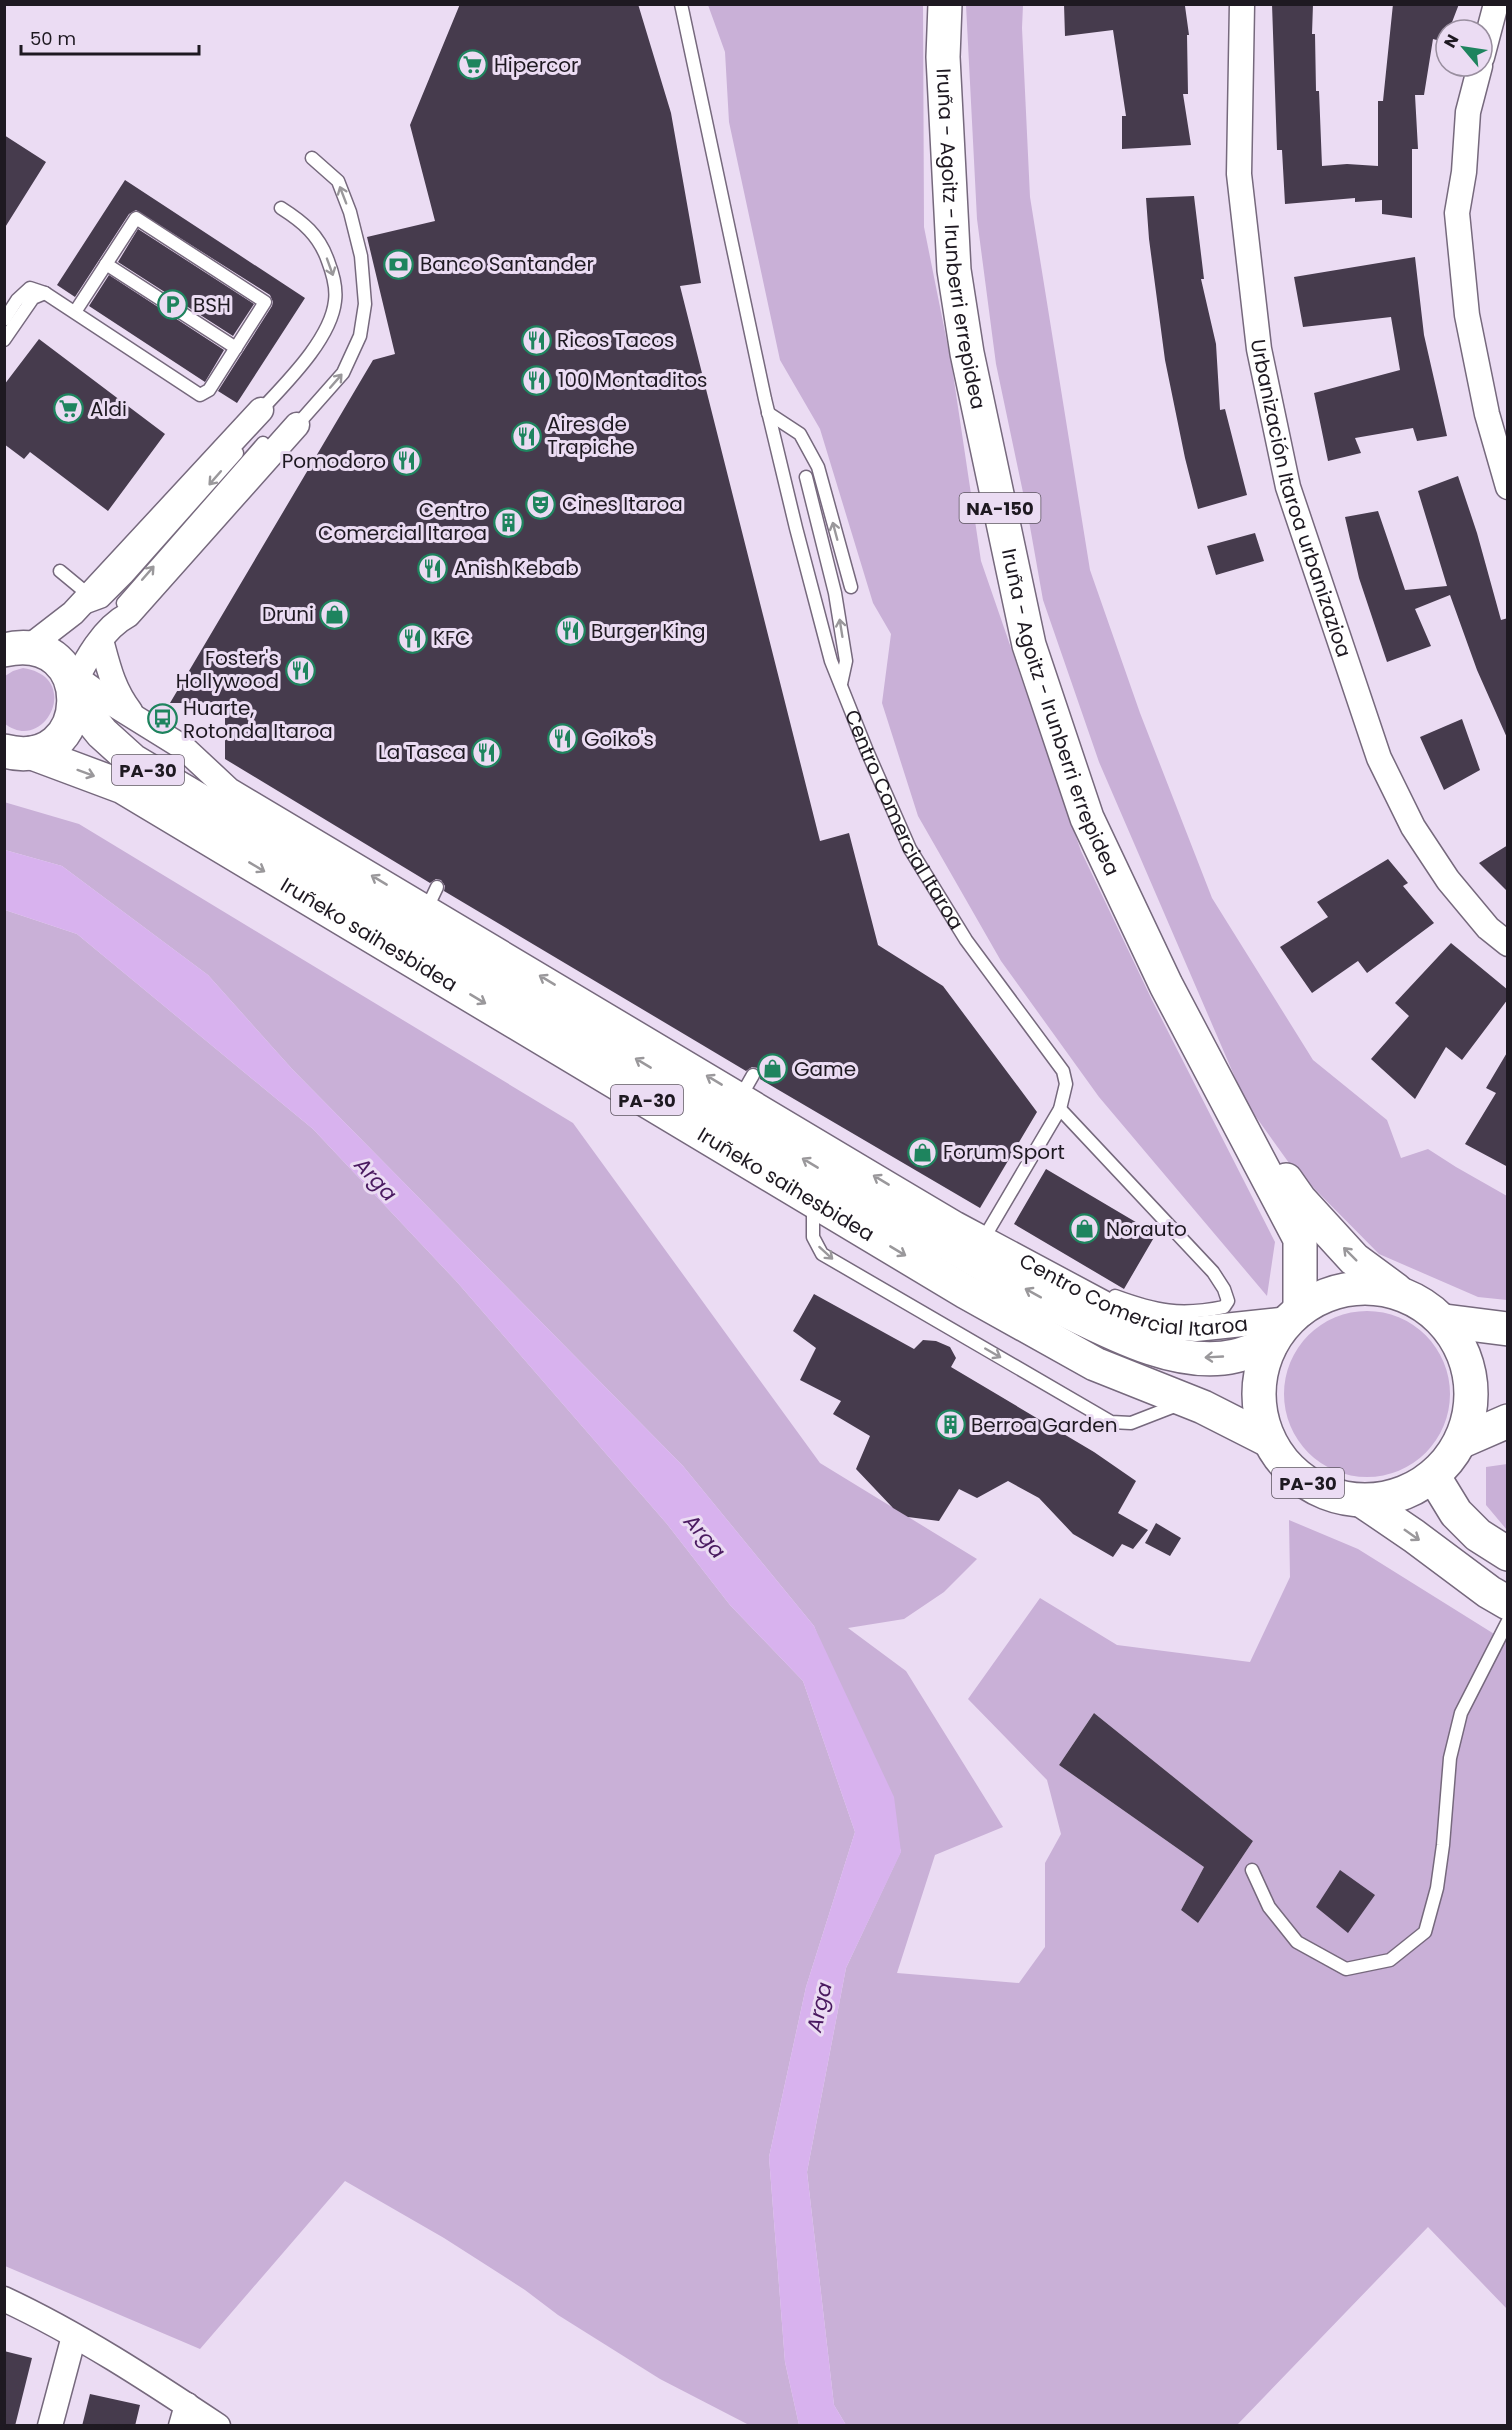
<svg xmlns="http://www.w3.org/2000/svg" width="1512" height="2430" font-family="Poppins,sans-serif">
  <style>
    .green { fill: #c9b0d7; fill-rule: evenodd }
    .water { fill: #d8b2ee }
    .building { fill: #463b4d }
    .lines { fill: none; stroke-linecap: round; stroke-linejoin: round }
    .lane-casing { stroke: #76697d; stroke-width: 15 }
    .street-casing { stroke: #76697d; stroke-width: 27 }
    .secondary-casing { stroke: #76697d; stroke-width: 36 }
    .primary-casing { stroke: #76697d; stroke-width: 36 }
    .highway-casing { stroke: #76697d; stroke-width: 36 }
    .lane { stroke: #fff; stroke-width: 12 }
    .street { stroke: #fff; stroke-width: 24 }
    .secondary { stroke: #fff; stroke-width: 33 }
    .primary { stroke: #fff; stroke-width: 33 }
    .highway { stroke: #fff; stroke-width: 33 }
    .oneway { stroke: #9a989b }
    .labels { text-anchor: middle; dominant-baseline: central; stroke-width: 6; stroke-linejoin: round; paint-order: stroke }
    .shield { fill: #ebdcf3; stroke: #5c5460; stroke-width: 1.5 }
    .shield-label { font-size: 18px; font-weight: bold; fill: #1e1921 }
    .poi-label { font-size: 20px; fill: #1e1921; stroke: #ebdcf3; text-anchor: start }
    .street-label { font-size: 20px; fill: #1e1921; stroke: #ebdcf3 }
    .water-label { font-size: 21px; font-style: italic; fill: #4a1a60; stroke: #ebdcf3 }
  </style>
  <rect width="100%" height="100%" fill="#ebdcf3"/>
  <path class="green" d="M708 5H923L924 227 952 367 981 561 1081 851 1152 1000 1275 1242 1267 1296 1099 1097 1001 961 918 816 882 703 891 634 873 603 820 429 780 360 729 122 725 52Z
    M966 5H1023L1022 28 1030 197 1090 570 1140 713 1212 898 1313 1060 1387 1120 1401 1158 1428 1149 1456 1167 1507 1196V1300L1478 1297 1379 1254 1289 1163 1246 1103 1099 762 1043 600 1029 521 996 364 977 219Z
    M23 668C84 677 44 756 4 723L5 676 13 671Z
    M4 802 79 824 573 1123 820 1463 977 1559 944 1592 904 1619 848 1628 906 1671 1003 1827 935 1855 897 1973 1019 1983 1045 1947V1863L1061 1834 1047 1780 968 1699 1040 1598 1117 1645 1250 1662 1290 1577 1289 1520 1358 1549 1507 1642V2309L1428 2227 1237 2425H846L834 2405 807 2172 846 1968 901 1851 814 1626 683 1466 293 1070 208 975 62 866 5 850ZM1094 1713 1253 1841 1198 1923 1181 1910 1204 1867 1059 1765Z
    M5 910 77 934 313 1129 457 1282 667 1524 730 1605 803 1681 855 1832 806 1987 769 2157 785 2362 799 2425H749L660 2379 558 2315 525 2290 444 2238 345 2181 200 2349 5 2266Z
    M1284 1394a83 83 0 1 1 166 0a83 83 0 1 1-166 0Z
    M1507 1464H1508L1507 1530 1486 1505V1467Z"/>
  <path class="water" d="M5 850 62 866 208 975 293 1070 683 1466 814 1626 894 1797 901 1852 846 1968 807 2172 834 2405 846 2425H799L785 2362 769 2157 806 1987 855 1832 803 1681 730 1605 667 1524 457 1282 313 1129 77 934 5 910Z"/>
  <path class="building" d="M460 4H638L671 113 701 283 680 286 820 841 849 833 878 945 943 986 1037 1112 980 1208 760 1079 761 1074 758 1068 752 1067 746 1071 444 891 445 886 441 880 436 879 430 883 225 759V703H170L373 360 395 354 367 237 435 221 410 125Z
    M1064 4 1185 6 1189 35H1187L1188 94H1183L1191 145 1122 149V116H1126L1113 30 1065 36Z
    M1272 4H1313L1312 34H1315L1316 91H1319L1322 166 1347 164 1378 166V101H1383L1393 4H1459L1449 30H1446L1444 42 1433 39 1424 95H1415L1418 149H1412V218L1382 214V200L1355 202V198L1285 204 1282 150H1277Z
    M4 135 46 162 4 229Z
    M125 180 305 298 237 403 218 391 272 306 273 302 270 295 136 210 129 214 75 297 57 285Z
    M1194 196 1204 279H1201L1216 344 1220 410 1225 409 1247 495 1198 509 1185 458 1165 360 1149 239 1146 198Z
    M138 229 254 304 233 336 118 262Z
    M1415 257 1424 335 1447 436 1417 441 1413 428 1355 438 1361 453 1328 461 1314 393 1400 370 1391 317 1303 327 1294 277Z
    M109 275 224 350 205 382 89 306Z
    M39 339 165 434 108 511 30 452 24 459 4 444V385Z
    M1458 476 1477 533 1501 620 1508 618V740L1477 670 1450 595 1415 609 1431 646 1387 662 1359 578 1345 517 1378 511 1405 590 1447 586 1418 491Z
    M1255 533 1264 561 1216 575 1207 546Z
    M1462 719 1480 770 1444 790 1420 737Z
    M1508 845V892L1479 863Z
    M1388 859 1408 883 1403 886 1434 923 1367 973 1358 961 1312 993 1280 947 1328 917 1317 902Z
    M1451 943 1508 990V999L1462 1060 1446 1047 1415 1099 1371 1059 1409 1016 1395 1003Z
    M1508 1051V1167L1465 1144 1496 1093 1486 1088Z
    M1046 1169 1156 1234 1124 1289 1014 1224Z
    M814 1294 914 1349 923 1340 936 1341 950 1347 956 1358 951 1367 1094 1452 1136 1481 1118 1513 1148 1530 1133 1549 1122 1544 1113 1557 1073 1534 1039 1498 1008 1481 977 1498 959 1489 939 1521 908 1517 893 1508 856 1469 870 1436 833 1414 841 1401 800 1380 816 1348 793 1331Z
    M1156 1523 1181 1538 1170 1556 1145 1543Z
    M1094 1713 1253 1841 1198 1923 1181 1910 1204 1867 1059 1765Z
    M1340 1870 1375 1895 1348 1933 1316 1907Z
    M4 2351 32 2358 15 2426H4Z
    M90 2394 140 2405 135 2426H82Z"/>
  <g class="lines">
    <defs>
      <g id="lane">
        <path id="s1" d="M681 4 765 399 796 528 831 661 867 751 910 849 966 940 1063 1071 1066 1084 1060 1109 984 1238"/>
        <path d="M106 264 236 348"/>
        <path d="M4 320 17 300 30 288 45 293 200 395 209 390 265 302 136 218 75 312"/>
        <path d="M4 340 33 298 45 293"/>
        <path d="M261 410C286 383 331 339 335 301 337 287 333 274 328 261 319 235 303 222 281 208"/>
        <path d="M768 413 800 434 818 467 851 587"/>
        <path d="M297 425 343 373 360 336 365 304 361 256 350 212 338 181 312 158"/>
        <path d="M806 477 835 593 846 661 841 684"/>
        <path d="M60 571 89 595"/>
        <path d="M123 603 263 443"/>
        <path d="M84 608 103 601 127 577 237 453"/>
        <path d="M427 908 437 887"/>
        <path d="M741 1096 753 1075"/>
        <path d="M1060 1109 1213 1272 1224 1289 1228 1301 1224 1307C1180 1316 1156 1311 1115 1296"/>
        <path d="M813 1204V1237L822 1254 1111 1422 1131 1423 1180 1404"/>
        <path d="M1252 1870 1269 1907 1297 1942 1346 1969 1390 1960 1425 1932 1437 1888 1443 1845 1450 1758 1461 1713 1508 1621"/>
      </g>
      <g id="street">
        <path id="s2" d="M1242 4 1239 174 1259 349 1288 487 1379 758 1413 827 1448 880 1488 928 1508 944"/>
        <path d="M1482 57 1496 4"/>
        <path d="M1480 66 1468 112 1464 172 1457 213 1467 315 1487 414 1508 487"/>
        <path d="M101 640C108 666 113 689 130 711"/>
        <path d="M29 647 73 613 261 410"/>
        <path id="s3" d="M66 670 113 704 184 748 229 790 892 1186 956 1224 1111 1307 1160 1326 1196 1329 1289 1319"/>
        <path d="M73 685C86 660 103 628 128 615L297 425"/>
        <path d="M4 2299C79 2334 149 2380 218 2426"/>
        <path d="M50 2426 74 2336"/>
        <path d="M181 2426 187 2405"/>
      </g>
      <path id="secondary" d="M1434 1477 1456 1513 1478 1535 1508 1554
        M1364 1502 1414 1536 1489 1592 1508 1603"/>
      <g id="primary">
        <path id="s4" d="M945 4 943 57 954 270 967 353 1029 645 1087 818 1166 985 1300 1239V1310"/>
        <path d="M1286 1180 1300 1200 1354 1259 1396 1290"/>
      </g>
      <g id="highway">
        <path d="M4 650C99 628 95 775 4 751"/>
        <path d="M76 701 102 733 133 761 1038 1297C1094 1323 1172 1371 1235 1356 1247 1353 1259 1348 1271 1344"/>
        <path id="s5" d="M32 753 123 787 966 1292 1095 1364 1203 1407 1268 1440"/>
        <circle cx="1365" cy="1394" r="106"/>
        <path d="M1445 1321 1508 1329"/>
        <path d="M1462 1441 1508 1421"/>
      </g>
    </defs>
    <use href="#lane" class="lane-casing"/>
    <use href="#street" class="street-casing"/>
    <use href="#secondary" class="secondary-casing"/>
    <use href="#primary" class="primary-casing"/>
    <use href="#highway" class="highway-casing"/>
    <use href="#lane" class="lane"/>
    <use href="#street" class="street"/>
    <use href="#secondary" class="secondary"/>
    <use href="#primary" class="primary"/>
    <use href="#highway" class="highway"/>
  </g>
  <defs><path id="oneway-shaft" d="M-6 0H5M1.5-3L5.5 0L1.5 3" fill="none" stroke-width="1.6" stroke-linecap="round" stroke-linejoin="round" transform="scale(1.5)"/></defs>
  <g class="oneway">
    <use href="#oneway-shaft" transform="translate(343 195) rotate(-111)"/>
    <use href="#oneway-shaft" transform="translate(330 267) rotate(70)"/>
    <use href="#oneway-shaft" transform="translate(336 381) rotate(-49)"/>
    <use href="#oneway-shaft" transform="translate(215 478) rotate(131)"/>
    <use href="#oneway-shaft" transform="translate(835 531) rotate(-105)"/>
    <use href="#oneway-shaft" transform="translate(148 573) rotate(-49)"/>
    <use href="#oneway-shaft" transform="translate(841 628) rotate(-99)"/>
    <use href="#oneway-shaft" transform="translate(86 773) rotate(20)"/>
    <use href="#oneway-shaft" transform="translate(257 867) rotate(31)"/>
    <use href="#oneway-shaft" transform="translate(379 880) rotate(-149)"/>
    <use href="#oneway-shaft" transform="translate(547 980) rotate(-149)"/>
    <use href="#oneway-shaft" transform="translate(478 999) rotate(31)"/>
    <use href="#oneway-shaft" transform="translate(643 1063) rotate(-149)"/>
    <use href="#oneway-shaft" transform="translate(714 1080) rotate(-149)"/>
    <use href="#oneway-shaft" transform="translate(810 1163) rotate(-149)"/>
    <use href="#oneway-shaft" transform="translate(881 1180) rotate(-149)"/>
    <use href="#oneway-shaft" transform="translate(898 1251) rotate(31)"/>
    <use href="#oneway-shaft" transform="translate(826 1253) rotate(42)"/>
    <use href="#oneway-shaft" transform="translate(1350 1254) rotate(-135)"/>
    <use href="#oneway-shaft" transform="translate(1033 1293) rotate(-151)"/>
    <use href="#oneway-shaft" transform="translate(993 1353) rotate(30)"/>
    <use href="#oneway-shaft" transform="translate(1214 1357) rotate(177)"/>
    <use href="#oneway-shaft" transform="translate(1412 1535) rotate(35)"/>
  </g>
  <defs>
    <symbol id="supermarket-ring" viewBox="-11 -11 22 22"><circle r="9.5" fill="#ebdcf3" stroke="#1e845e" stroke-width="1.5"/><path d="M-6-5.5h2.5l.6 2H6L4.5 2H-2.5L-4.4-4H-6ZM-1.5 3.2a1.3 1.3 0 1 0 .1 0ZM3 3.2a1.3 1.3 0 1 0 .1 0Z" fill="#1e845e"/></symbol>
    <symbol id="bank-ring" viewBox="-11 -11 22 22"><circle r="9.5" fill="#ebdcf3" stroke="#1e845e" stroke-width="1.5"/><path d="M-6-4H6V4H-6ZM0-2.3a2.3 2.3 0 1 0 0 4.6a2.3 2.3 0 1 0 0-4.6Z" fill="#1e845e"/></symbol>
    <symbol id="parking-ring" viewBox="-11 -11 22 22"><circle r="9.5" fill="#ebdcf3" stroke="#1e845e" stroke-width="1.5"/><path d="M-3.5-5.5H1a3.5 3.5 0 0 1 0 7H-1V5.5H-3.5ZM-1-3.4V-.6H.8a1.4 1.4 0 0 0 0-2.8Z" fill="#1e845e"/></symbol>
    <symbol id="restaurant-ring" viewBox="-11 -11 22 22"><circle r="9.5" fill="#ebdcf3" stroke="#1e845e" stroke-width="1.5"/><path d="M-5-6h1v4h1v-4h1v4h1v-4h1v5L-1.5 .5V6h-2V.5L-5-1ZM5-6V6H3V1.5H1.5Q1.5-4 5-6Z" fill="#1e845e"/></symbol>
    <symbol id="theatre-ring" viewBox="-11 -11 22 22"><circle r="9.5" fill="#ebdcf3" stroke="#1e845e" stroke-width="1.5"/><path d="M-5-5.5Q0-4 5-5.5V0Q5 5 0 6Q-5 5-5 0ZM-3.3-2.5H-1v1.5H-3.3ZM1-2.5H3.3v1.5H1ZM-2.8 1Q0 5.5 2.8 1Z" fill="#1e845e"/></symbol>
    <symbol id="building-ring" viewBox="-11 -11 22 22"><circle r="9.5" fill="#ebdcf3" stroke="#1e845e" stroke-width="1.5"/><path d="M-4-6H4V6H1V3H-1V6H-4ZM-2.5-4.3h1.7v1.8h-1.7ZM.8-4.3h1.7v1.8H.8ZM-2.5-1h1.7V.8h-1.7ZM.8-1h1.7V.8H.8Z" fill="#1e845e"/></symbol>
    <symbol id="shop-ring" viewBox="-11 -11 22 22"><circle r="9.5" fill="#ebdcf3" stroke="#1e845e" stroke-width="1.5"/><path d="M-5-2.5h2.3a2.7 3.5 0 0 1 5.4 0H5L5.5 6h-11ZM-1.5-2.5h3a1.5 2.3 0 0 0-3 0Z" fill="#1e845e"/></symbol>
    <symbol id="bus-ring" viewBox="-11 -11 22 22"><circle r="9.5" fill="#ebdcf3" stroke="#1e845e" stroke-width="1.5"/><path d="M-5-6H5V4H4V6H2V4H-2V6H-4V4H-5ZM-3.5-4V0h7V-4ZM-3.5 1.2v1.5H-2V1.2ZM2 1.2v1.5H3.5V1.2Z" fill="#1e845e"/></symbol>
  </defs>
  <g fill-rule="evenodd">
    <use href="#supermarket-ring" x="456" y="48" width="33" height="33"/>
    <use href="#bank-ring" x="382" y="248" width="33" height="33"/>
    <use href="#parking-ring" x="156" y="288" width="33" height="33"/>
    <use href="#restaurant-ring" x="520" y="324" width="33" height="33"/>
    <use href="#restaurant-ring" x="520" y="364" width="33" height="33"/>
    <use href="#supermarket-ring" x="52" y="392" width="33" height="33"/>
    <use href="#restaurant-ring" x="510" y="420" width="33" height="33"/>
    <use href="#restaurant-ring" x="390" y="444" width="33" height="33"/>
    <use href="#theatre-ring" x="524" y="488" width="33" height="33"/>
    <use href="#building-ring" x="492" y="506" width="33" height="33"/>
    <use href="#restaurant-ring" x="416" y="552" width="33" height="33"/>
    <use href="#shop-ring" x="318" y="598" width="33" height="33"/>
    <use href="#restaurant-ring" x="554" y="614" width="33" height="33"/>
    <use href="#restaurant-ring" x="396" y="622" width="33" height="33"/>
    <use href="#restaurant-ring" x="284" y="654" width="33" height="33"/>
    <use href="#bus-ring" x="146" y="702" width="33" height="33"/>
    <use href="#restaurant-ring" x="546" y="722" width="33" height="33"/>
    <use href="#restaurant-ring" x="470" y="736" width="33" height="33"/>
    <use href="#shop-ring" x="756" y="1052" width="33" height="33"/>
    <use href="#shop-ring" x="906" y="1136" width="33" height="33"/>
    <use href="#shop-ring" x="1068" y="1212" width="33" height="33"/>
    <use href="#building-ring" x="934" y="1408" width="33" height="33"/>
  </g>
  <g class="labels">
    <g class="shield">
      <rect x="959.5" y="493" width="81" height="30" rx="4.5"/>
      <rect x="112" y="755" width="72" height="30" rx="4.5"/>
      <rect x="611" y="1085" width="72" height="30" rx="4.5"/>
      <rect x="1272" y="1468" width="72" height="30" rx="4.5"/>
    </g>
    <g class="shield-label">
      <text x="1000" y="508">NA-150</text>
      <text x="148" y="770">PA-30</text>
      <text x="647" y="1100">PA-30</text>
      <text x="1308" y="1483">PA-30</text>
    </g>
    <g class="poi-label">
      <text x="494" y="65">Hipercor</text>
      <text x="420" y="264">Banco Santander</text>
      <text x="193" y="305">BSH</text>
      <text x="557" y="340">Ricos Tacos</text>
      <text x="558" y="380">100 Montaditos</text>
      <text x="90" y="409">Aldi</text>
      <text x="547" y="424">Aires de<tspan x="547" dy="23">Trapiche</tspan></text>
      <text x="386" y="461" text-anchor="end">Pomodoro</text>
      <text x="562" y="504">Cines Itaroa</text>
      <text x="487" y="510" text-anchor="end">Centro<tspan x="487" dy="23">Comercial Itaroa</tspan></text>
      <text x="454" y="568">Anish Kebab</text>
      <text x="314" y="614" text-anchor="end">Druni</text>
      <text x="591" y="631">Burger King</text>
      <text x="433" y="638">KFC</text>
      <text x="279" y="658" text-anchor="end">Foster's<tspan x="279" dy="23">Hollywood</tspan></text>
      <text x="183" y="708">Huarte,<tspan x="183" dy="23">Rotonda Itaroa</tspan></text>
      <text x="584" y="739">Goiko's</text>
      <text x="466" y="752" text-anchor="end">La Tasca</text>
      <text x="794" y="1069">Game</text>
      <text x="943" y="1152">Forum Sport</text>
      <text x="1106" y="1229">Norauto</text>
      <text x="971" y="1425">Berroa Garden</text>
    </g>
    <g class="street-label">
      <text stroke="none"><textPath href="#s4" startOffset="236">Iruña - Agoitz - Irunberri errepidea</textPath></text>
      <text stroke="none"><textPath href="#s2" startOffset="501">Urbanización Itaroa urbanizazioa</textPath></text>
      <text stroke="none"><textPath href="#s4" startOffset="722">Iruña - Agoitz - Irunberri errepidea</textPath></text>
      <text stroke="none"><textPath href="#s1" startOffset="849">Centro Comercial Itaroa</textPath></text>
      <text stroke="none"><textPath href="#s5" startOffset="384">Iruñeko saihesbidea</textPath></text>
      <text stroke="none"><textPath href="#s5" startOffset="870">Iruñeko saihesbidea</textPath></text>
      <text stroke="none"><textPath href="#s3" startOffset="1245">Centro Comercial Itaroa</textPath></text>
    </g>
    <g class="water-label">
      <text transform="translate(376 1179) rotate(47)">Arga</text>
      <text transform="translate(705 1536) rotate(49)">Arga</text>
      <text transform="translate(819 2007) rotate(-77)">Arga</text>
    </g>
  </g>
  <rect width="1512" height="2430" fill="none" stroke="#1e1921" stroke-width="12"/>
  <g transform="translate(1464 48) rotate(299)"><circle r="28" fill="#ebdcf3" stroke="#998e9f" stroke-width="1.5"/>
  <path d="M0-4.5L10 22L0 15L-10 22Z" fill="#1e845e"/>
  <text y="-9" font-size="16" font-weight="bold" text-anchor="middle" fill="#1e1921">N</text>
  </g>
  <path d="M21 45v9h178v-9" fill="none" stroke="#1e1921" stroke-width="3"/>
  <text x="30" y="45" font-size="18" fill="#1e1921" stroke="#ebdcf3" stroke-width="4.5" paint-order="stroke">50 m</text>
</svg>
